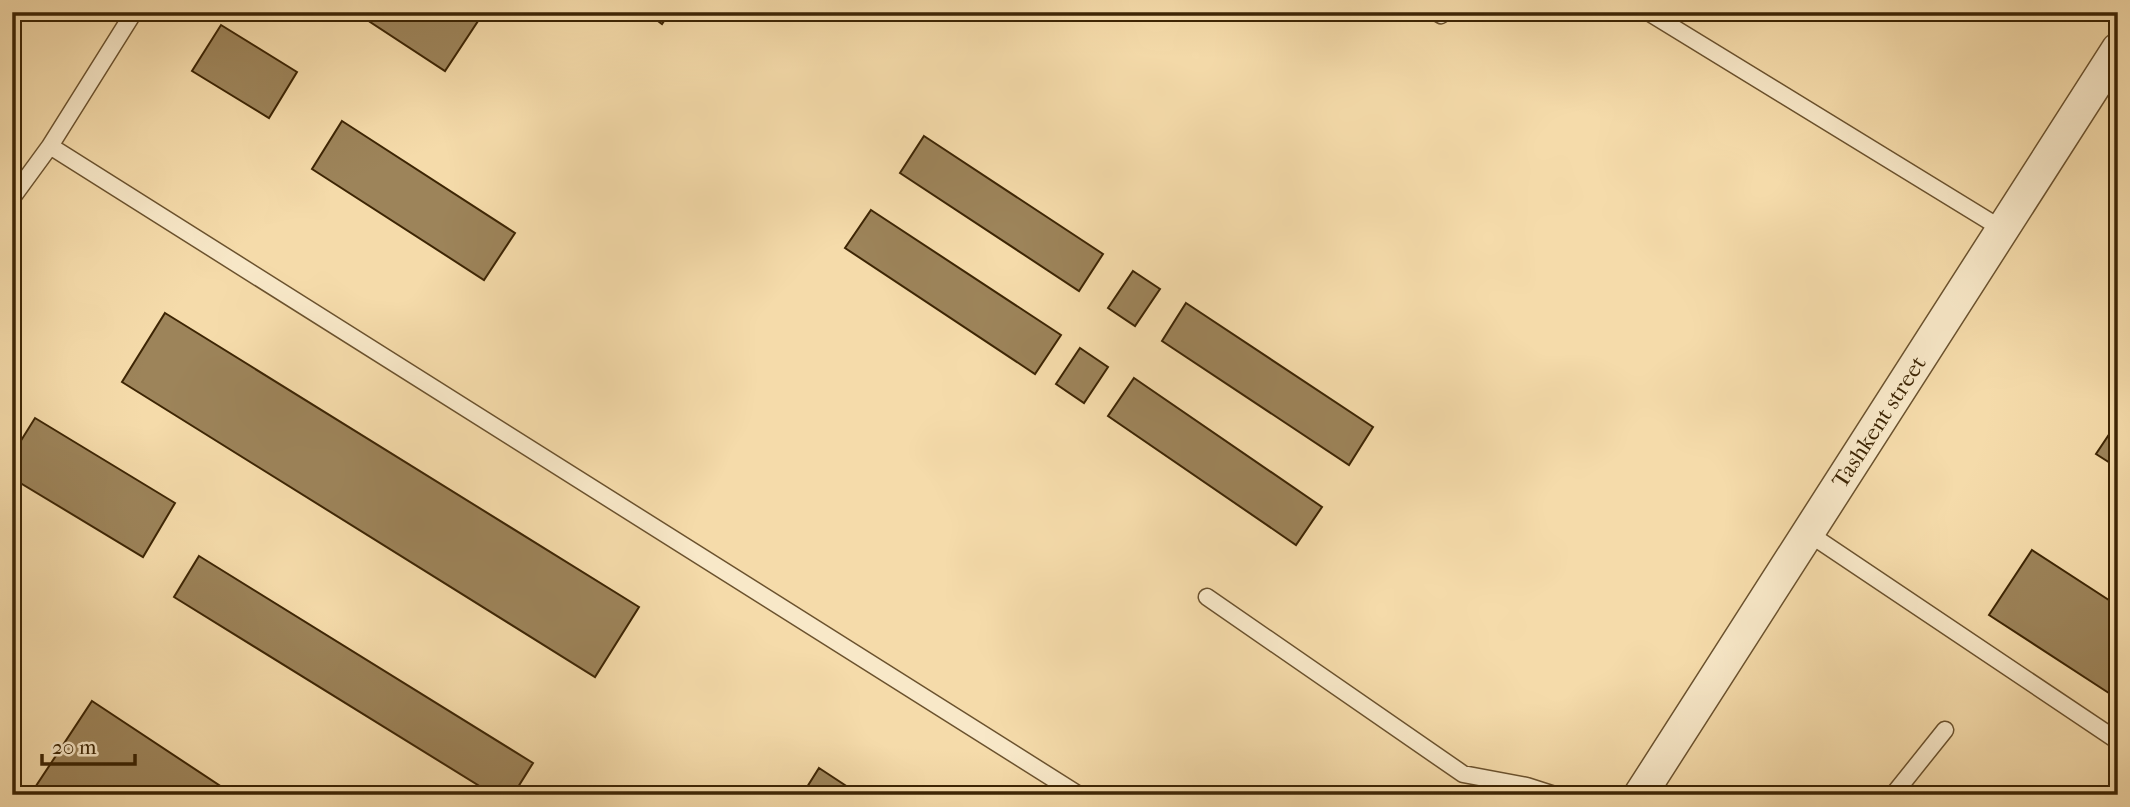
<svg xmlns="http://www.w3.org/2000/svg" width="2130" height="807" font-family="'IM FELL French Canon',serif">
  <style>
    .building { fill: #9d845a; stroke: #3d2504; stroke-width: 2 }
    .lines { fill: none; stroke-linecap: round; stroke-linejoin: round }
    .lane-casing { stroke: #6b522e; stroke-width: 19 }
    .street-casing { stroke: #6b522e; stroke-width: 35 }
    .lane { stroke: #f8e8c8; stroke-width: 16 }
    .street { stroke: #f8e8c8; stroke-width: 32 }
    .labels { text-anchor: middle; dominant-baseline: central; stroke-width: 5; stroke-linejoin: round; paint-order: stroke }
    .street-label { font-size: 23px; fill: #3d2504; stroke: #f8e8c8 }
  </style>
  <rect width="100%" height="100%" fill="#f5dbaa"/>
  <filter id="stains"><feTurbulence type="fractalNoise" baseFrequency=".00286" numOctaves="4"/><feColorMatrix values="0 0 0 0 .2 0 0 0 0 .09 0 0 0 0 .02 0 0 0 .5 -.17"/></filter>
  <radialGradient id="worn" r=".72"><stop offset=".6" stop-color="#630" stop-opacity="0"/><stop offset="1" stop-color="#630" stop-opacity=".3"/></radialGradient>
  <path class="building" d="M364 12H484L445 71 361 16Z
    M646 12H670L662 24Z
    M221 25 297 72 269 118 192 71Z
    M342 121 515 233 484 280 312 169Z
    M924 136 1103 254 1079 291 900 173Z
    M871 210 1061 335 1035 374 845 248Z
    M1133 271 1160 289 1135 326 1108 308Z
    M1186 303 1373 427 1349 465 1162 341Z
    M165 313 639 607 595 677 122 382Z
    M1080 348 1108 367 1084 403 1056 384Z
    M1134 378 1322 507 1296 545 1108 416Z
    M35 418 175 503 143 557 12 478V455Z
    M2118 421V468L2096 454Z
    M2032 550 2118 606V699L1989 615Z
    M199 556 533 763 513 795H494L174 597Z
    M92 701 234 795H30Z
    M819 768 860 795H802Z"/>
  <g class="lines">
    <defs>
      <path id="lane" d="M1436 12 1441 15 1445 12
        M1648 12 2002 229
        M50 146 1079 795
        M12 198 50 146 134 12
        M1808 533 2118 741
        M1207 597 1463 774 1527 786 1555 795
        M1893 795 1945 730"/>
      <path id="street" d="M1640 795 2118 49"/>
    </defs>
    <use href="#lane" class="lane-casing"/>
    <use href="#street" class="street-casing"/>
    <use href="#lane" class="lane"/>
    <use href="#street" class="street"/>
  </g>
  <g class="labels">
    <g class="street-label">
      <text transform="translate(1879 422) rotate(-57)">Tashkent street</text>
    </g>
  </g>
  <rect width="2130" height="807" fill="none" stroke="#f5dbaa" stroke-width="42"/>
  <rect x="14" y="14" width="2102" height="779" fill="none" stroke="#3d2504" stroke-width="3.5"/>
  <rect x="21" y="21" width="2088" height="765" fill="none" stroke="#3d2504" stroke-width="2"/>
  <path d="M42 754v10h93v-10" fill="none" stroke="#3d2504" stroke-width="3.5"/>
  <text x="52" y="754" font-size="21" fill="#3d2504" stroke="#f8e8c8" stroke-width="5" paint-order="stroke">20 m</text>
  <rect width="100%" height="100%" filter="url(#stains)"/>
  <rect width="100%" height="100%" fill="url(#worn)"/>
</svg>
